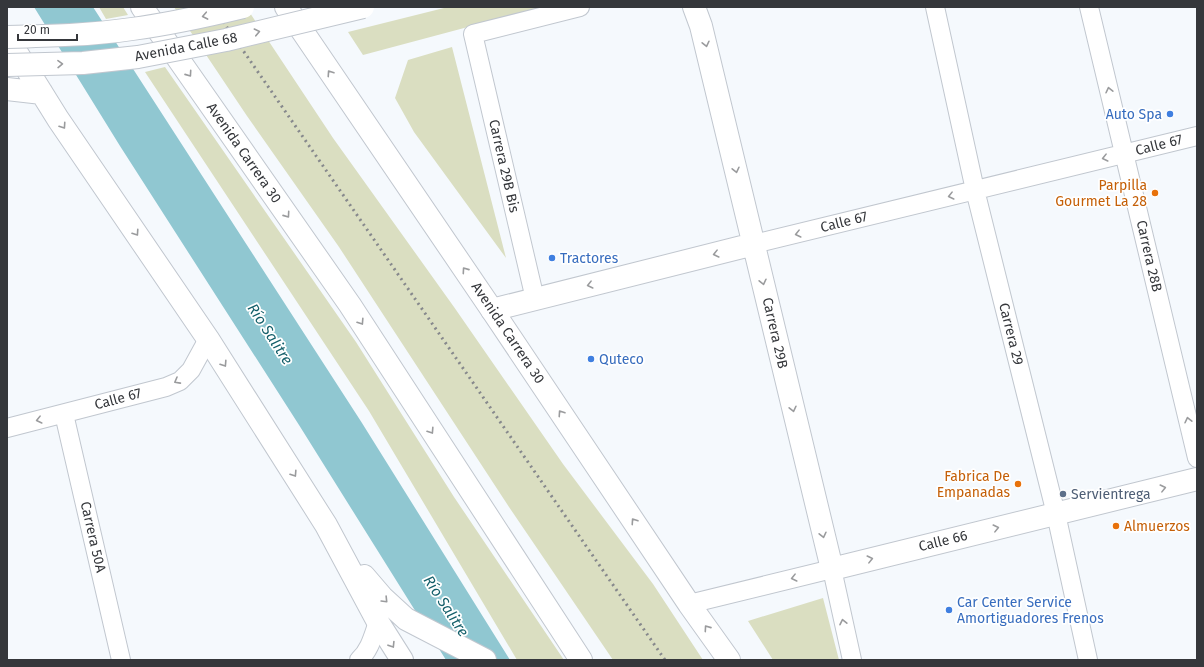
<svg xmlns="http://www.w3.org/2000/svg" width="1204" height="667" font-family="'Fira Sans',sans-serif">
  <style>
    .green { fill: #dadec1 }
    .water { fill: #90c7d1 }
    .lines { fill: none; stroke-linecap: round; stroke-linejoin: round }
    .street-casing { stroke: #c1c7cf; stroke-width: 20 }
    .secondary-casing { stroke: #c1c7cf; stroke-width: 24 }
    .highway-casing { stroke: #c1c7cf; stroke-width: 24 }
    .street { stroke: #fff; stroke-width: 18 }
    .secondary { stroke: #fff; stroke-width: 22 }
    .highway { stroke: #fff; stroke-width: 22 }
    .rail { stroke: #86888c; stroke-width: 3; stroke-dasharray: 2 4; stroke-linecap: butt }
    .secondary-bridge-casing { stroke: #c1c7cf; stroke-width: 24; stroke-linecap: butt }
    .secondary-bridge { stroke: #fff; stroke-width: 22 }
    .oneway { stroke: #9a9b9d }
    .shop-dot { fill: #3f7fe0; stroke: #fff; stroke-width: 1.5 }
    .food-dot { fill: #e8710a; stroke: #fff; stroke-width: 1.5 }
    .service-dot { fill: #5c6f8a; stroke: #fff; stroke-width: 1.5 }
    .labels { text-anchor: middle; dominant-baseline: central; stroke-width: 3.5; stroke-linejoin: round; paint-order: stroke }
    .street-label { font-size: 14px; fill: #35373b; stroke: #fff }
    .shop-label { font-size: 14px; fill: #366cbe; stroke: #fff; text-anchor: start }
    .food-label { font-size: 14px; fill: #c56008; stroke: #fff; text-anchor: end }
    .service-label { font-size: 14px; fill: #4e5e75; stroke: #fff; text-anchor: start }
    .water-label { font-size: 15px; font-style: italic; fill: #145f6a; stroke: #fff }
  </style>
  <rect width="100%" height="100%" fill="#f5f9fd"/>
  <path class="green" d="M99 7H123L128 15 106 19Z
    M174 7H246L333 138 454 307 563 464 653 584 703 660H613L509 507 339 247 247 116Z
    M448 7H543L363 55 348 32Z
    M452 47 506 258 414 132 395 98 408 60Z
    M165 67 356 342 454 497 564 660H517L369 411 145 72Z
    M823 598 839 660H773L748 621Z"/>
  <path class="water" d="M34 7H93L362 423 510 660H446L299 425 120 146Z"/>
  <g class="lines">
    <defs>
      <path id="street" d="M935 7 975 190 1056 514 1088 660
        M1089 7 1197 458
        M754 244 1197 136
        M535 299 473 34 580 7
        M64 414 121 660
        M7 428 166 387 180 381 191 370 208 339
        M689 604 832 569 852 660
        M359 660C370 650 373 636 378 622"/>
      <path id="secondary" d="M694 7 701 26 832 569 1197 479
        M492 310 754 244"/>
      <path id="highway" d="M142 7 350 305 581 660
        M286 7 492 310 689 604 729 660
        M7 37 58 119 208 339 326 525 378 622 402 660
        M7 89 42 93
        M364 576 382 597 406 619 485 660"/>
    </defs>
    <use href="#street" class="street-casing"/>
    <use href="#secondary" class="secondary-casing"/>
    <use href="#highway" class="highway-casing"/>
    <use href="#street" class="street"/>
    <use href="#secondary" class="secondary"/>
    <use href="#highway" class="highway"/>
    <path class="rail" d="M213 7 665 660"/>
    <defs>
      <path id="secondary-bridge" d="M7 37C49 36 91 35 132 29 169 24 206 16 243 7
        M7 65 83 63 138 57 226 40 363 7"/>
    </defs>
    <use href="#secondary-bridge" class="secondary-bridge-casing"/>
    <use href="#secondary-bridge" class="secondary-bridge"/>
  </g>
  <defs><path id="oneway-chevron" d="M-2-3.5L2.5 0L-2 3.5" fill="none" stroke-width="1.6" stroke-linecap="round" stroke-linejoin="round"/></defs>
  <g class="oneway">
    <use href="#oneway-chevron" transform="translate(205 16) rotate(169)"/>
    <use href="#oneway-chevron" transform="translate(257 32) rotate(-13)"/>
    <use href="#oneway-chevron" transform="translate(706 44) rotate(77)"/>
    <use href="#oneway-chevron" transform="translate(60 64) rotate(-1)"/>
    <use href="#oneway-chevron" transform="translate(330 73) rotate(-124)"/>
    <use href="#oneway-chevron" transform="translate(189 74) rotate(55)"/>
    <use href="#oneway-chevron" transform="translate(1109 90) rotate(-103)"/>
    <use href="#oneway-chevron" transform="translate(63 126) rotate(56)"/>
    <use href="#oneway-chevron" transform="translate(1105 158) rotate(166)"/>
    <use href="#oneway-chevron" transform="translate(736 170) rotate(77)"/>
    <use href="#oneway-chevron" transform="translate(951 196) rotate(166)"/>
    <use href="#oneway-chevron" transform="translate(287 215) rotate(55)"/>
    <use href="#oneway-chevron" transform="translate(136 233) rotate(56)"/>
    <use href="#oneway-chevron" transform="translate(798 234) rotate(166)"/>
    <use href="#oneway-chevron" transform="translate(716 254) rotate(166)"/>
    <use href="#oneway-chevron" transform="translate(465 270) rotate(-125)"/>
    <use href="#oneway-chevron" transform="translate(763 282) rotate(77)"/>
    <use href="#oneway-chevron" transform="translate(590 285) rotate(166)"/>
    <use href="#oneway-chevron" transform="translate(361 322) rotate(57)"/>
    <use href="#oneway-chevron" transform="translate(224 364) rotate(57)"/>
    <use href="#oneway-chevron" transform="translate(177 381) rotate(151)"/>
    <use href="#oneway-chevron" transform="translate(793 409) rotate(77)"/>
    <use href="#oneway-chevron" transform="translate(561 413) rotate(-124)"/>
    <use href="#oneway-chevron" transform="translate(39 420) rotate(166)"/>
    <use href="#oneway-chevron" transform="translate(1188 420) rotate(-103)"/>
    <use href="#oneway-chevron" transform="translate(431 431) rotate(57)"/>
    <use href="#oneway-chevron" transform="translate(294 474) rotate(57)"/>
    <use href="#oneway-chevron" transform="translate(1163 488) rotate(-14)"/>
    <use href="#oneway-chevron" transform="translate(634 521) rotate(-124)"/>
    <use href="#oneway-chevron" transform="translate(996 528) rotate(-14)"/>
    <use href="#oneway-chevron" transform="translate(823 535) rotate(77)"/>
    <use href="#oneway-chevron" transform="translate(870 559) rotate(-14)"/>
    <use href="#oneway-chevron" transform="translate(794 578) rotate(166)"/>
    <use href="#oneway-chevron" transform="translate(385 600) rotate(46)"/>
    <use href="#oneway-chevron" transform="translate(843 622) rotate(-102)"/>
    <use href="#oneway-chevron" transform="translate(707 628) rotate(-125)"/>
    <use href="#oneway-chevron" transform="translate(392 645) rotate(58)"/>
  </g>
  <g class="shop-dot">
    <circle cx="1170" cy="114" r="4"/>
    <circle cx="552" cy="258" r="4"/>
    <circle cx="591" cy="359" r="4"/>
    <circle cx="949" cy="610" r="4"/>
  </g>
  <g class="food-dot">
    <circle cx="1155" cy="193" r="4"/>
    <circle cx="1018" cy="484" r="4"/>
    <circle cx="1116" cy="526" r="4"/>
  </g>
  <circle class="service-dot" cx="1063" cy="494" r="4"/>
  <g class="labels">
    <g class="street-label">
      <text transform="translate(186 47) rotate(-11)">Avenida Calle 68</text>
      <text transform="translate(1159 145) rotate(-14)">Calle 67</text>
      <text transform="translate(244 153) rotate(55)">Avenida Carrera 30</text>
      <text transform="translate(504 166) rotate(77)">Carrera 29B Bis</text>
      <text transform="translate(844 222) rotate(-14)">Calle 67</text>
      <text transform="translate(1149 256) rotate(77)">Carrera 28B</text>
      <text transform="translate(508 333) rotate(56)">Avenida Carrera 30</text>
      <text transform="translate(775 333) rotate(77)">Carrera 29B</text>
      <text transform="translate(1011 334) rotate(76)">Carrera 29</text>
      <text transform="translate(118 399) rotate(-15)">Calle 67</text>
      <text transform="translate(93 537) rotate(77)">Carrera 50A</text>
      <text transform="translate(943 541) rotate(-14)">Calle 66</text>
    </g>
    <g class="shop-label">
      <text x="1162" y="114" text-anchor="end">Auto Spa</text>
      <text x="560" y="258">Tractores</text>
      <text x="599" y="359">Quteco</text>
      <text x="957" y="602">Car Center Service<tspan x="957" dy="16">Amortiguadores Frenos</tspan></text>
    </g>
    <g class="food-label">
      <text x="1147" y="185">Parpilla<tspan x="1147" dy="16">Gourmet La 28</tspan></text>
      <text x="1010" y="476">Fabrica De<tspan x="1010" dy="16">Empanadas</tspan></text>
      <text x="1124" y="526" text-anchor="start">Almuerzos</text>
    </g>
    <g class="service-label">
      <text x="1071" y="494">Servientrega</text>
    </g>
    <g class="water-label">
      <text transform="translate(270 334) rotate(57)">Río Salitre</text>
      <text transform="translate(446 606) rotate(57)">Río Salitre</text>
    </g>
  </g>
  <rect width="1204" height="667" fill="none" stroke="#35373b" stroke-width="16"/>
  <path d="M18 34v6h59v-6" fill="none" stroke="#35373b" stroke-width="2"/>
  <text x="24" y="34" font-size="12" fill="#35373b" stroke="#ffffff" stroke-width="3" paint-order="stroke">20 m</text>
</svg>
